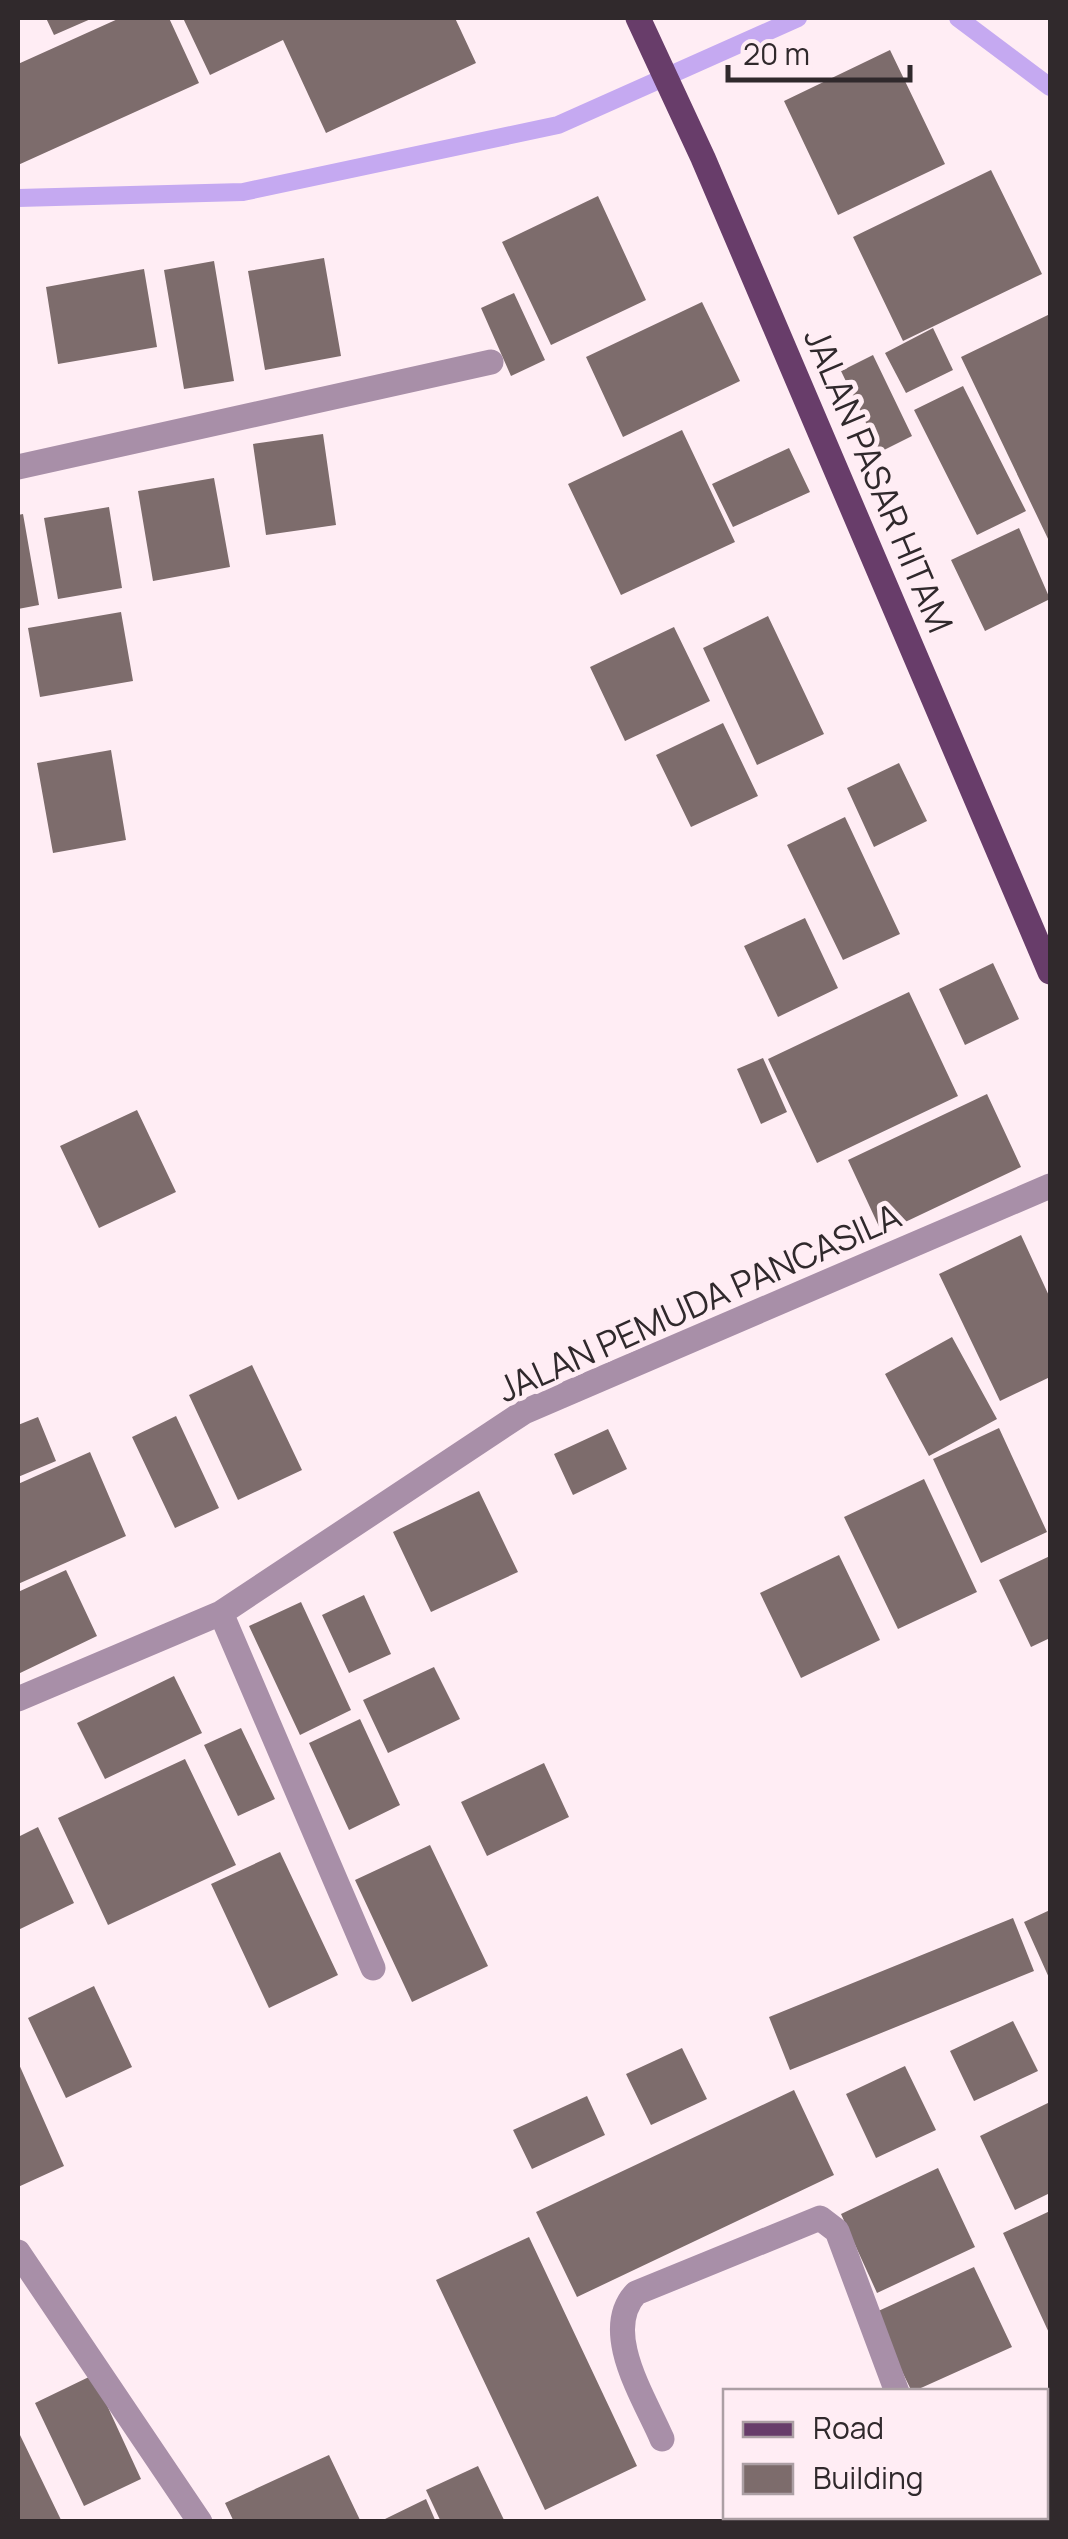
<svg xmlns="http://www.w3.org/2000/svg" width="1068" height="2539" font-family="Manrope,sans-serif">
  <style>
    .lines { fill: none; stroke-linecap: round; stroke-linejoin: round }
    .stream { stroke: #c5a9f1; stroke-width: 18 }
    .building { fill: #7d6c6c }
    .minor { stroke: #a88fa8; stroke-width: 25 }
    .major { stroke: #683d6a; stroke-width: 25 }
    .labels { text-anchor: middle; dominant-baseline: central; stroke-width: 10; stroke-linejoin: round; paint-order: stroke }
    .street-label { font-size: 35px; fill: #30292c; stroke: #ffedf4 }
  </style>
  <rect width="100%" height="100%" fill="#ffedf4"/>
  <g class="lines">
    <path class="stream" d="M958 18 1050 87
      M18 198 243 192 558 125 798 18"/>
  </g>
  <path class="building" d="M46 18H93L54 35Z
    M120 18H169L199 83 18 165V64Z
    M183 18H455L476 63 326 133 283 40 210 75Z
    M890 50 945 164 838 215 784 101Z
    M991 170 1042 274 903 341 853 237Z
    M598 196 646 300 551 345 502 242Z
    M324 258 341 356 265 370 248 271Z
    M214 261 234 381 184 389 164 270Z
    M144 269 157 347 58 364 46 287Z
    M514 293 545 360 511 376 481 308Z
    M702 302 740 381 623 437 586 357Z
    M1050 314V543L961 357Z
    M933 328 953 370 906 393 885 353Z
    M873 355 912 436 880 452 841 371Z
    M963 386 1026 511 977 535 914 410Z
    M682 430 735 542 621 595 568 484Z
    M323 434 336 525 266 535 253 444Z
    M789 448 810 492 733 527 712 484Z
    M214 478 230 567 153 581 138 491Z
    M109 507 122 588 58 599 44 518Z
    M23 514 39 605 18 609V515Z
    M1019 528 1050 599 985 631 951 560Z
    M121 612 133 681 40 697 28 628Z
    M768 616 824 734 757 765 703 648Z
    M674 627 710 701 625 741 590 667Z
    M723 723 758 796 691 827 656 755Z
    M111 750 126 840 53 853 37 763Z
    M899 763 927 821 874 847 847 788Z
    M845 817 900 934 843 960 787 845Z
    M805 918 838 988 778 1017 744 946Z
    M993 963 1019 1019 965 1045 939 989Z
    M909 992 958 1096 817 1163 768 1059Z
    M763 1058 787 1112 761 1124 737 1069Z
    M987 1094 1021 1167 882 1233 848 1160Z
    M137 1110 176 1192 99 1228 60 1146Z
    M1021 1235 1050 1298V1377L1000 1401 939 1274Z
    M952 1337 997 1419 929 1456 885 1374Z
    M252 1365 302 1470 238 1500 189 1395Z
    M176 1416 219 1508 175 1528 132 1437Z
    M38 1417 56 1461 18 1477V1425Z
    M999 1428 1047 1532 981 1563 933 1459Z
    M608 1429 627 1469 573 1495 554 1454Z
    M90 1452 126 1536 18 1584V1484Z
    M924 1479 977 1592 898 1629 844 1517Z
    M479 1491 518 1572 431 1612 393 1532Z
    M839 1555 880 1640 801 1678 760 1593Z
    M1050 1556V1638L1031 1647 999 1580Z
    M66 1570 97 1636 18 1674V1592Z
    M364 1595 391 1654 349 1673 322 1615Z
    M301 1602 351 1710 300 1735 249 1626Z
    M434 1667 460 1719 388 1753 363 1700Z
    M174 1676 202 1733 105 1779 77 1723Z
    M360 1719 400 1805 349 1830 309 1743Z
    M241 1728 275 1799 238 1816 204 1745Z
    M185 1759 236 1865 108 1925 58 1818Z
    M544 1763 569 1817 487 1856 461 1802Z
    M38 1827 74 1903 18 1930V1837Z
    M430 1845 488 1966 412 2002 355 1880Z
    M280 1852 338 1975 269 2008 211 1884Z
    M1050 1910V1980L1024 1922Z
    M1013 1918 1034 1971 790 2070 769 2017Z
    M94 1986 132 2067 66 2098 28 2018Z
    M1013 2021 1038 2071 974 2101 950 2051Z
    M682 2048 707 2099 651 2125 626 2074Z
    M18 2062 64 2166 18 2187Z
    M905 2066 936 2130 876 2158 846 2094Z
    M794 2090 834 2175 577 2297 536 2212Z
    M587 2096 605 2135 532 2169 513 2130Z
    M1050 2102V2193L1015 2210 980 2136Z
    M938 2168 975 2247 877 2293 841 2214Z
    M1050 2211V2335L1003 2233Z
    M529 2237 637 2466 545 2510 436 2280Z
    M974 2267 1012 2347 912 2392 874 2313Z
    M93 2375 141 2479 84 2506 35 2403Z
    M20 2435 62 2522H18Z
    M329 2455 360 2520 234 2522 225 2503Z
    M478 2466 505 2522H441L426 2490Z
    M1050 2478V2522H953L964 2516H1046V2480Z
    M426 2499 436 2522H387L385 2519Z"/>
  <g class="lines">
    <path class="minor" d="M18 467 491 362
      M221 1613 373 1968
      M18 1699 221 1613 524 1412 1050 1186
      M18 2252 200 2522
      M1046 2413 1050 2411
      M662 2439C645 2399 600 2331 636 2293L820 2218 837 2231 897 2392
      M786 2522 798 2516"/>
    <path class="major" d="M638 18 703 158 1050 972"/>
  </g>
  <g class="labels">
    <g class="street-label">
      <text transform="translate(879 480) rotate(67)">JALAN PASAR HITAM</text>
      <text transform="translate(699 1302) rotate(-24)">JALAN PEMUDA PANCASILA</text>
    </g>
  </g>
  <rect width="1068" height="2539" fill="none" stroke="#30292c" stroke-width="40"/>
  <rect x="723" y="2389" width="325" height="130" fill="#ffedf4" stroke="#ac9fa4" stroke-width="2.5"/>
  <rect x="743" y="2422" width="50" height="15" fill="#683d6a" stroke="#ac9fa4" stroke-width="2.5"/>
  <text x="813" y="2439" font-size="30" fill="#30292c">Road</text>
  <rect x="743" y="2464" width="50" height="30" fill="#7d6c6c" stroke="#ac9fa4" stroke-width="2.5"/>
  <text x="813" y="2489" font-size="30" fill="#30292c">Building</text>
  <path d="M728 65v15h182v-15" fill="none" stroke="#30292c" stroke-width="5"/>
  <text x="743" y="65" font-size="30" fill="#30292c" stroke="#ffedf4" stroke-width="8" paint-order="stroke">20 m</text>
</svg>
